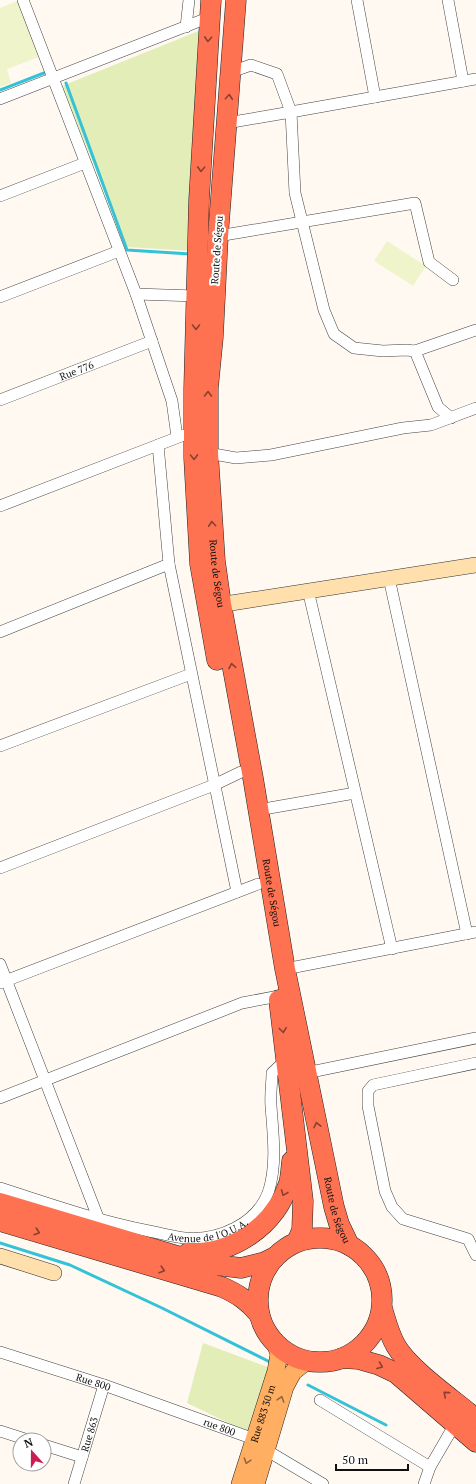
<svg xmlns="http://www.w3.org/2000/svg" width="476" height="1484" font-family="'PT Serif',serif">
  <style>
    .green { fill: #e2edb8 }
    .pitch { fill: #f0f4cb }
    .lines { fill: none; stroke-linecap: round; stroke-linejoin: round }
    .stream { stroke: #34c2d7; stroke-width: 3 }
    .street-casing { stroke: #434343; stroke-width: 12 }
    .secondary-casing { stroke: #323232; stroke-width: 16 }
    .primary-casing { stroke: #212121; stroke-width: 18 }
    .highway-casing { stroke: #212121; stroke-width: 21 }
    .street { stroke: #fff; stroke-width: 11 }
    .secondary { stroke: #ffe0ad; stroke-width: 15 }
    .primary { stroke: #ffae62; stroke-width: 17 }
    .highway { stroke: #fe7252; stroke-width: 20 }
    .oneway { stroke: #874131 }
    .oneway2 { stroke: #93673d }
    .labels { text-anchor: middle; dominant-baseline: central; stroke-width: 4; stroke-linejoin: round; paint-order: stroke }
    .street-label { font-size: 10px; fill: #101010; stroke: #fff }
  </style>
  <rect width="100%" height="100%" fill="#fff9f2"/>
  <path class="green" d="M201 30 193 251 127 247 62 86Z
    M203 1343 273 1369 249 1433 187 1403Z"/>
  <path class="pitch" d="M20 0 39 57 7 69 11 83 0 87V8Z
    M387 241 426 266 413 286 374 261Z"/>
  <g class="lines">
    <path class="stream" d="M66 83 127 250 190 254
      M0 90 44 73
      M0 1243 70 1265 162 1308 272 1363
      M308 1385 386 1425"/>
    <defs>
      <g id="street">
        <path d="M23 0 136 294 172 401 177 437"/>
        <path d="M357 0 375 97"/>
        <path d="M448 0 463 81"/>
        <path d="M186 27 189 0"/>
        <path d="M231 72 251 65 277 74 291 112 476 79"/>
        <path d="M0 99 210 17"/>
        <path d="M227 123 291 112 295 193 324 310 334 334 354 348 383 351 406 350 415 351 438 407 451 418"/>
        <path d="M0 196 85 163"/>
        <path d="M218 236 415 203 429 262 453 280"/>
        <path d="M136 294 196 296"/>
        <path d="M0 297 119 251"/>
        <path d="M415 351 476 330"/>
        <path id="s1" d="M0 400 152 341"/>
        <path d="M158 445 169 564 237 892"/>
        <path d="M208 453 236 458 271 455 403 428 431 425 476 408"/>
        <path d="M0 506 184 435"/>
        <path d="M389 578 467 934"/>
        <path d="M308 590 392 949"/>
        <path d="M0 632 169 564"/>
        <path d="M0 746 191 674"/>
        <path d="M258 810 355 793"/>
        <path d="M0 868 214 785 241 772"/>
        <path d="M0 964 99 1220"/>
        <path d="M285 969 476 932"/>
        <path d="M0 983 258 884"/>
        <path d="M476 1063 373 1085 368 1091V1106L385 1191 392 1207 403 1219 468 1239 476 1255"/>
        <path d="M306 1073 476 1038"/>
        <path d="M0 1098 242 1003 279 996"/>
        <path id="s2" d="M0 1188C49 1204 98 1221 149 1231 160 1233 173 1237 185 1238 218 1241 258 1224 269 1190 277 1163 273 1134 271 1106 270 1095 272 1083 272 1073L286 1060"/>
        <path id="s3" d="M0 1352 104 1385 254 1439"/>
        <path d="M320 1400 430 1467"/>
        <path d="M0 1431 28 1440"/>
        <path d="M44 1445 82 1457"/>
        <path d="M266 1450 323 1484"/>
        <path id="s4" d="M74 1484 104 1385"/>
        <path d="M424 1484 430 1467 455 1424"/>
      </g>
      <path id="secondary" d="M212 606 476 565
        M0 1256 54 1273"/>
      <g id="primary">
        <path id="s5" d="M240 1484 276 1371 279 1354 275 1343"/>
        <path d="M256 1484 285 1387 293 1372 307 1361"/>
      </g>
      <g id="highway">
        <path d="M211 0 199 200 194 389V458L200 564 217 660"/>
        <path id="s6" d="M236 0 218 236 213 337 208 388V453L215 561 221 604 253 778 285 969 334 1207 339 1224 349 1245"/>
        <path d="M279 1000 303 1201 302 1230 297 1242"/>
        <path d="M0 1203 201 1263 241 1268 265 1262 275 1257"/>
        <path d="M0 1221 222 1287C238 1294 248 1301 259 1314"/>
        <circle cx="320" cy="1300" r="62"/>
        <path d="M188 1253C233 1255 275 1226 289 1183 291 1176 291 1168 292 1161"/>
        <path d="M382 1308C386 1321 389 1334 396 1346 410 1370 454 1400 476 1419"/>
        <path d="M342 1358 358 1359 379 1365 396 1373 476 1442"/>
      </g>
    </defs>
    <use href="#street" class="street-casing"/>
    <use href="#secondary" class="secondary-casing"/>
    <use href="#primary" class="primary-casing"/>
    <use href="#highway" class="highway-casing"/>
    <use href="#street" class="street"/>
    <use href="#secondary" class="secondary"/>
    <use href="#primary" class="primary"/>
    <use href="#highway" class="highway"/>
  </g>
  <defs><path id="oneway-chevron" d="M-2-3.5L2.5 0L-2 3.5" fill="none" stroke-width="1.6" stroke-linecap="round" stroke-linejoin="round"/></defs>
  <g class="oneway">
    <use href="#oneway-chevron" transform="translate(208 39) rotate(93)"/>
    <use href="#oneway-chevron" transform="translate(229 97) rotate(-85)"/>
    <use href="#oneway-chevron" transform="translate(201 169) rotate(93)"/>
    <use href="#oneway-chevron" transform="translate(196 327) rotate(90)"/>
    <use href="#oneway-chevron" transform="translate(208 394) rotate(-89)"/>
    <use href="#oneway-chevron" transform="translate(194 457) rotate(89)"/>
    <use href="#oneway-chevron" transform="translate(212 524) rotate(-94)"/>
    <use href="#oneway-chevron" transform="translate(232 666) rotate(-101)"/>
    <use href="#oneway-chevron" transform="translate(283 1030) rotate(83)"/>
    <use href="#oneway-chevron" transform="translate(317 1125) rotate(-102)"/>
    <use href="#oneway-chevron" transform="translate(284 1193) rotate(112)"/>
    <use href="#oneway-chevron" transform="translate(37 1232) rotate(17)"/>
    <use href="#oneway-chevron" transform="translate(162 1270) rotate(17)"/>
    <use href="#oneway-chevron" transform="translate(380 1366) rotate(21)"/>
    <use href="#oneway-chevron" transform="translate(446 1394) rotate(-140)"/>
  </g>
  <g class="oneway2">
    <use href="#oneway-chevron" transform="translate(281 1399) rotate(-73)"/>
    <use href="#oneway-chevron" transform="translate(247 1461) rotate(107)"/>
  </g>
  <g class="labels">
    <g class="street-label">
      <text transform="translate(217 250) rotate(-86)">Route de Ségou</text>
      <text stroke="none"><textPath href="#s1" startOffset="82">Rue 776</textPath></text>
      <text stroke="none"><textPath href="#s6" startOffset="575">Route de Ségou</textPath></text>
      <text stroke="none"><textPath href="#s6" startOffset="899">Route de Ségou</textPath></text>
      <text stroke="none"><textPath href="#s6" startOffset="1223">Route de Ségou</textPath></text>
      <text stroke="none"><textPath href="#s2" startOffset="216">Avenue de l'O.U.A.</textPath></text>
      <text stroke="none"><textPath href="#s3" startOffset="98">Rue 800</textPath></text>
      <text stroke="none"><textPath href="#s5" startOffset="74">Rue 883 30 m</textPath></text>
      <text stroke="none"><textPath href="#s3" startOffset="232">rue 800</textPath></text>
      <text stroke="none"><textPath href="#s4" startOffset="52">Rue 863</textPath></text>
    </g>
  </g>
  <g transform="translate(32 1452) rotate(339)"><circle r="19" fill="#ffffff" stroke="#9f9f9f"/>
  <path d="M0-3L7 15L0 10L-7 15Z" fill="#cb1d54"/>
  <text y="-6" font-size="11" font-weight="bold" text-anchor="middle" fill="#101010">N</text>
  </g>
  <path d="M336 1464v6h72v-6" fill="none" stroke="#101010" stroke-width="2"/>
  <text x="342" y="1464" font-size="12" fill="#101010" stroke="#ffffff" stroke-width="3" paint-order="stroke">50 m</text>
</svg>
